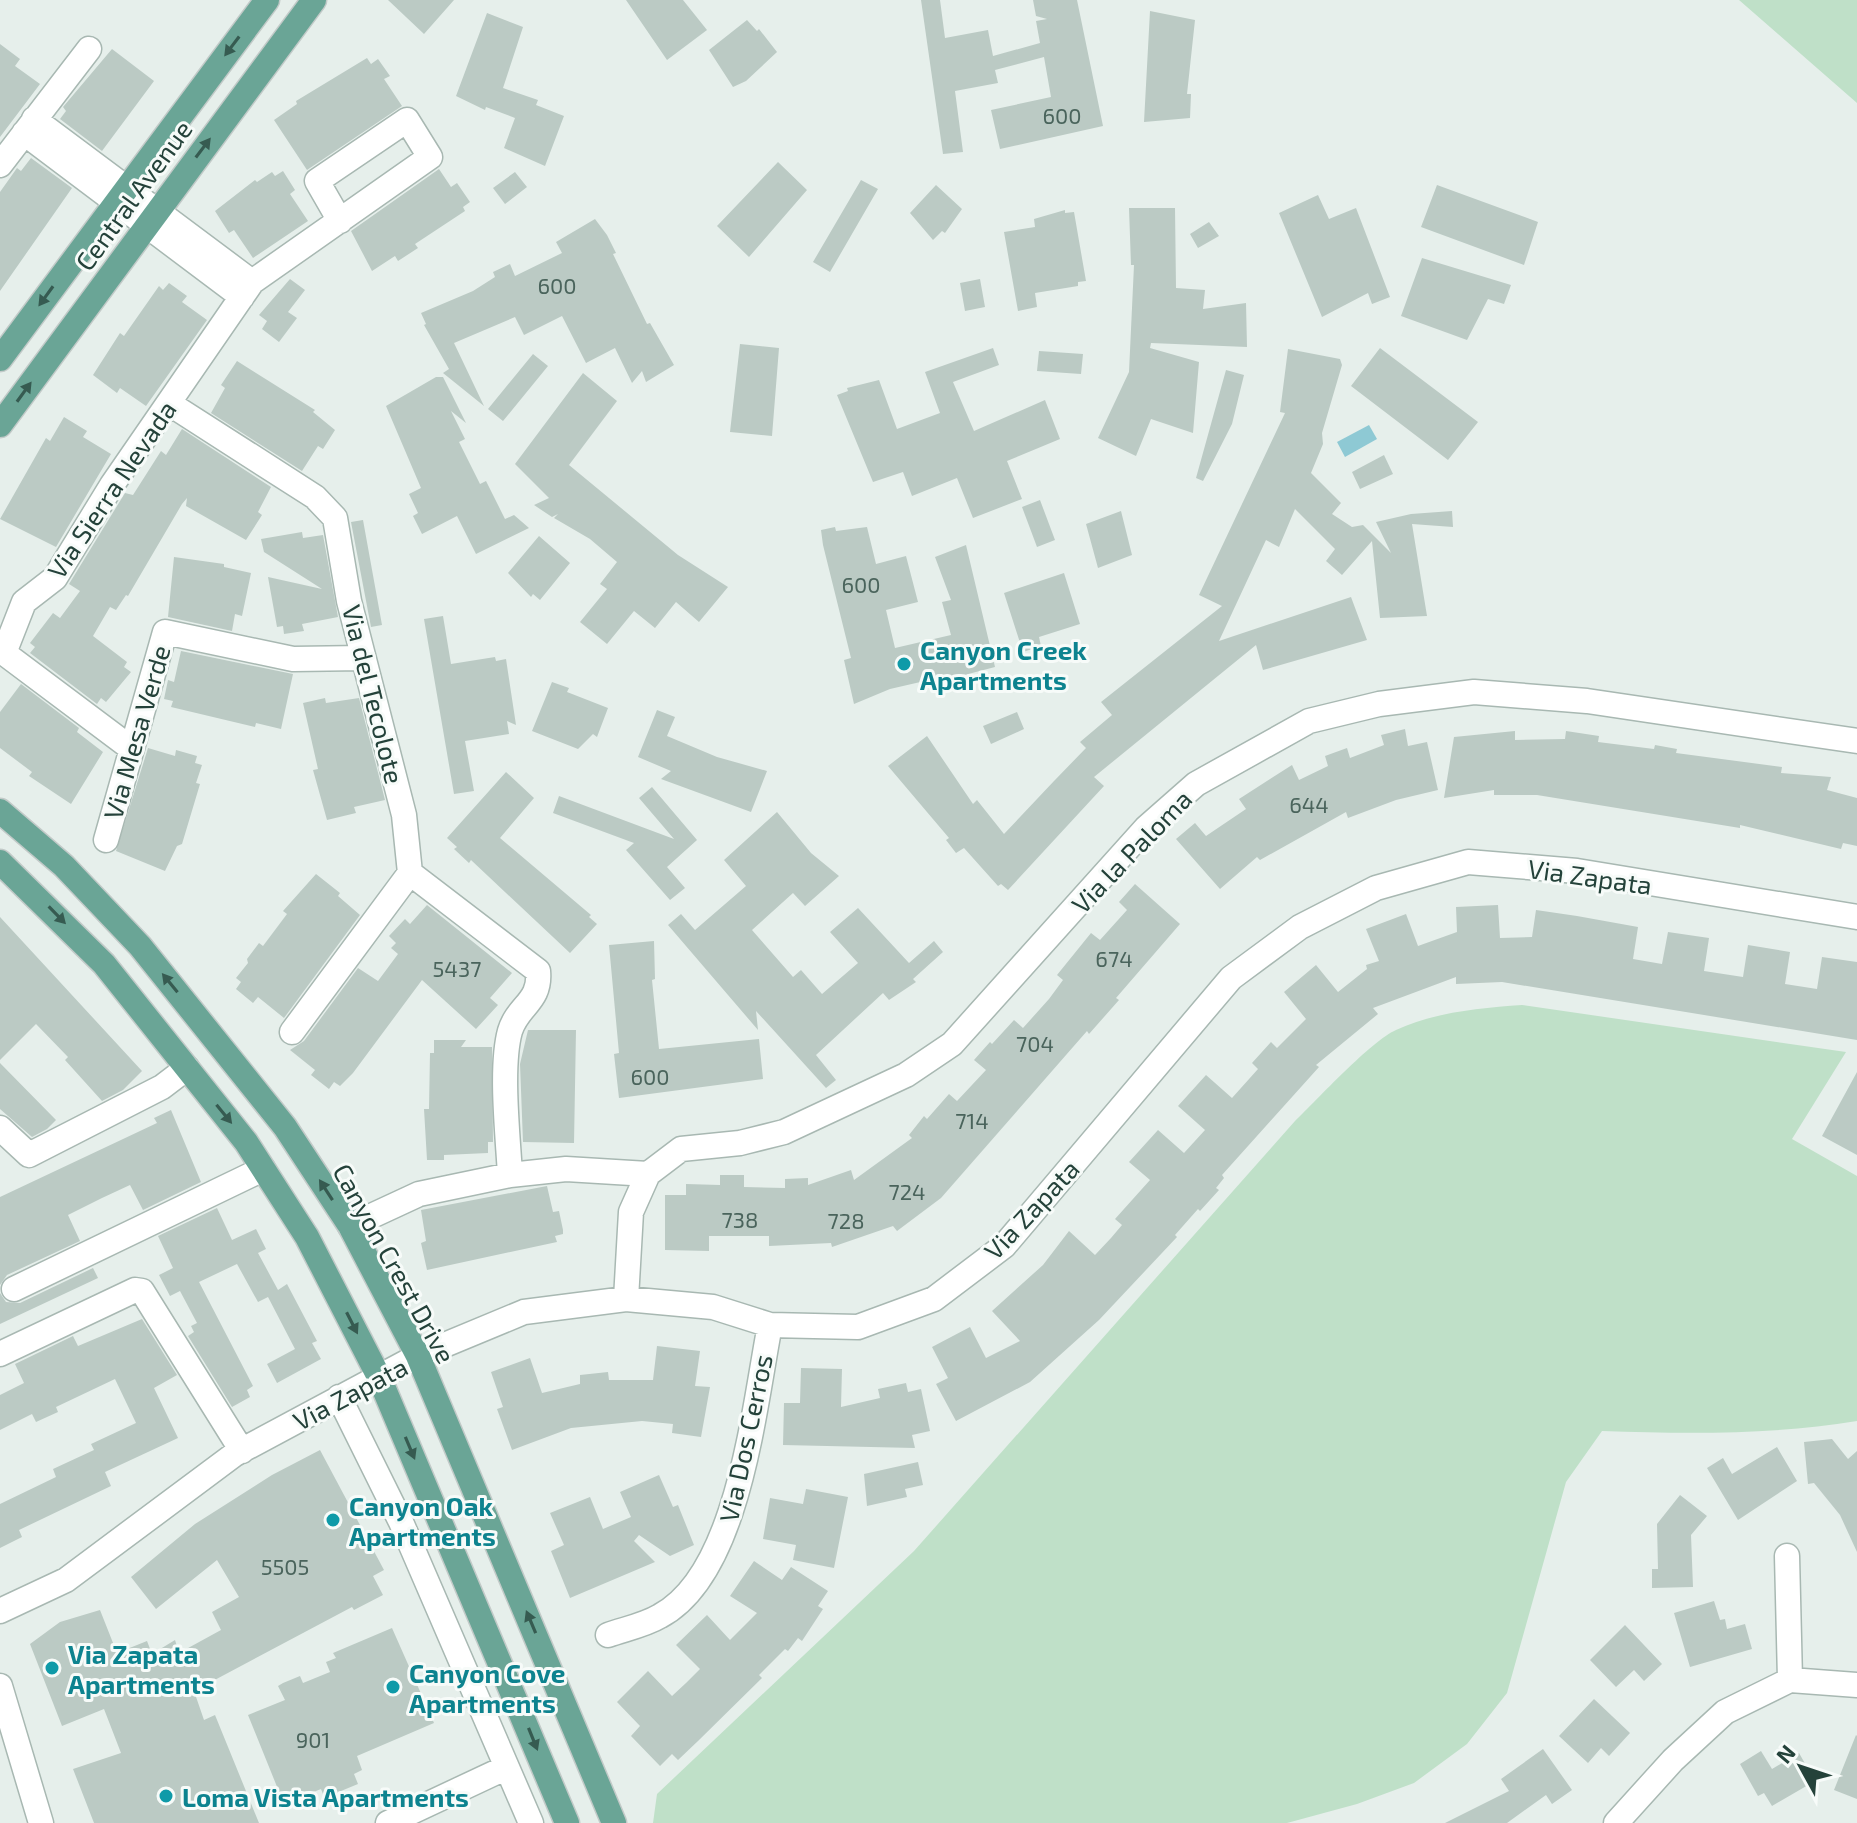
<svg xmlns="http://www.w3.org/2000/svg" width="1857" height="1823" font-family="'Exo 2',sans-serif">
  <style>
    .green { fill: #bfe0c8 }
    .water { fill: #8ec9d4 }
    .building { fill: #bbcac4 }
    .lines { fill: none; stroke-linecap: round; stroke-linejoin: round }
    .minor-casing { stroke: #a8b8b2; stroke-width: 27 }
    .major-casing { stroke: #c2cac8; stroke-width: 27 }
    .minor { stroke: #fff; stroke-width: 24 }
    .major { stroke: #6aa596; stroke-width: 24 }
    .oneway { fill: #365b51 }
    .culture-dot { fill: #0f9aa8; stroke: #f7fbf9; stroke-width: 3 }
    .labels { text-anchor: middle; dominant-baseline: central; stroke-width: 6; stroke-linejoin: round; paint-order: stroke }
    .number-label { font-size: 22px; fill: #4a645c }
    .street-label { font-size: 26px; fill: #24423a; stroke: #f7fbf9 }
    .culture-label { font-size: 26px; font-weight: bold; fill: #0d838f; stroke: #f7fbf9; text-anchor: start }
  </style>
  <rect width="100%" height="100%" fill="#e6efeb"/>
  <path class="green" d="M1739 0H1857V103Z
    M1522 1005 1846 1052 1792 1139 1857 1176V1421C1771 1435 1689 1434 1602 1431L1566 1482 1507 1693 1467 1744 1414 1783 1357 1804 1287 1823H653L657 1794 914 1551 1295 1121C1317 1100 1371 1041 1396 1030 1435 1012 1480 1008 1522 1005Z"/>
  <path class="water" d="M1369 425 1377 439 1345 457 1337 442Z"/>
  <path class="building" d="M388 0H454L424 34Z
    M626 0H683L707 30 667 60Z
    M921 0H940L945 38 988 30 993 56 1040 43 1036 21 1047 19 1036 16 1033 0H1077L1103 126 1000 149 991 110 1051 97 1044 57 995 70 998 83 955 91 963 152 943 154Z
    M1150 11 1195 20 1187 94H1191L1190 118 1144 122Z
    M487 13 523 27 503 88 538 100 536 105 564 116 545 166 504 148 515 118 486 107 485 110 456 96Z
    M747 20 757 31 759 29 777 52 746 81 733 87 709 50Z
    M0 44 20 59 15 66 40 84 0 137Z
    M112 49 154 81 102 151 60 119 66 111 63 107Z
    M367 58 371 64 378 59 390 76 384 79 402 106 307 170 274 120 297 104 296 101Z
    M31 158 72 188 0 291V192L17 168 21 171Z
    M778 162 807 190 749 257 717 226Z
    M439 169 451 187 457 183 470 202 463 207 465 211 415 244 418 248 398 261 395 256 372 271 351 231Z
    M283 171 295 190 290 194 308 221 253 258 234 230 229 233 215 211 255 180 257 182 272 172 275 176Z
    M515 172 527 187 505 204 493 188Z
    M861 180 878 189 830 272 813 262Z
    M936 185 962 209 945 233 942 231 933 240 910 213Z
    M1437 185 1538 222 1524 265 1421 227Z
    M1318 195 1329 219 1356 208 1390 297 1372 304 1368 293 1322 317 1279 213Z
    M1129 208H1175L1176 288 1205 290 1203 309 1246 303 1247 347 1151 343 1150 348 1199 362 1193 433 1151 419 1136 456 1098 438 1129 372 1134 265H1131Z
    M1065 210V213L1074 212 1086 281 1078 282V286L1035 293 1037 307 1018 311 1004 232 1035 227 1034 219Z
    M595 219 607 235 616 253 613 254 647 324 650 323 674 365 646 382 642 371 632 383 615 348 586 363 562 316 524 335 515 317 454 343 484 406 443 373 449 369 424 325 426 324 421 313 473 291 495 277 493 272 510 264 515 276 562 253 556 242Z
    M1209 222 1219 236 1198 248 1190 234Z
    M1422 258 1511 285 1504 304 1488 299 1467 340 1401 316Z
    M290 279 305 290 288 312 297 318 279 342 262 329 267 321 259 315Z
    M980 279 985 307 965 311 960 283Z
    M169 283 187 296 182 302 207 320 146 406 120 388 117 393 93 375 120 333 124 336 159 286 163 290Z
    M740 344 779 348 772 436 730 432Z
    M993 348 999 365 953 382 974 431 1045 400 1060 439 1007 461 1022 499 973 518 957 478 912 496 903 472 873 482 837 395 848 391 847 388 879 380 897 429 940 413 925 372Z
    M1380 348 1478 422 1448 460 1351 386Z
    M1288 349 1340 359 1342 365 1322 433 1323 444 1311 473 1341 503 1332 514 1352 527 1363 525 1391 553 1376 522 1411 514 1452 511 1453 527 1412 524 1427 616 1380 618 1372 541 1342 575 1326 561 1335 549 1295 509 1279 547 1266 540 1219 641 1351 597 1367 640 1263 670 1256 645 1094 777 1104 786 1008 890 1001 884 998 886 964 848 956 853 946 840 949 838 888 766 927 736 973 804 977 800 1004 834 1054 781 1086 748 1080 742 1112 715 1101 702 1222 606 1199 595 1285 413 1280 412Z
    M1039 351 1083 354 1081 374 1037 371Z
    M533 354 548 366 503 421 488 409Z
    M237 361 315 410 313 412 335 430 323 449 318 446 302 471 211 413 225 388 221 385Z
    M1226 370 1244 375 1232 424 1203 481 1196 478Z
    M583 373 617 401 569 465 678 555 728 587 699 622 676 602 655 628 634 611 607 644 580 622 607 589 600 584 617 562 590 539 554 518 558 514 552 517 534 505 549 498 515 464Z
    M436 377H443L466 423 451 411 465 439 459 442 480 484 486 481 505 519 514 515 529 528 476 554 457 516 422 534 413 516 418 513 409 494 421 488 386 406Z
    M64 417 87 431 83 437 111 454 56 547 0 519 46 438 50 441Z
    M182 429 271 487 258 512 262 515 246 540 186 506 187 498 182 504 128 596 126 595 116 610 110 607 93 636 127 662 124 667 131 672 106 702 101 698 97 704 30 653 35 647 30 643 53 613 60 618 80 591 69 584 125 493 133 495 161 451 166 455Z
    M1384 455 1393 474 1360 489 1352 472Z
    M1040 500 1055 540 1037 547 1022 507Z
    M1121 511 1132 555 1098 568 1086 524Z
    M363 520 382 625 371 627 351 522Z
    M835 527 836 531 867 527 876 564 906 556 918 602 886 610 895 648 951 635 942 602 951 600 935 557 966 545 995 667 930 684 929 680 890 689 854 704 844 660 851 658 823 545 821 530Z
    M302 532 303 538 323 535 338 617 302 624 304 631 284 634 283 626 277 627 268 577 322 589 264 552 261 539Z
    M539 536 570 563 540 600 533 594 531 597 508 573Z
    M174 557 224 564V567L251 573 242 616 235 614 232 631 168 617Z
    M1064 573 1080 624 1039 637 1041 646 1023 652 1004 593Z
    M443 616 451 664 495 657 496 661 506 659 516 725 507 721 509 734 465 741 474 791 454 794 424 619Z
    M181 651 293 674 281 729 256 723 255 727 171 707 173 701 164 699 168 680 174 682Z
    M552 682 569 688 567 692 608 708 597 737 593 734 578 749 532 731Z
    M21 684 79 728 77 732 103 752 71 804 29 776 32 772 0 748V712Z
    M325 698 326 703 359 698 385 800 354 807 356 813 327 820 313 770 318 769 303 703Z
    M657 710 675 717 667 736 717 757 767 771 751 812 661 779 671 771 638 757Z
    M1017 712 1024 729 991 744 983 726Z
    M1405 729 1408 746 1427 742 1438 790 1396 800 1348 818 1346 812 1260 860 1257 857 1220 889 1176 839 1195 823 1206 836 1246 809 1239 799 1292 765 1299 780 1328 766 1325 756 1347 748 1350 758 1384 745 1381 735Z
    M1515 731V740L1565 739 1566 731 1599 736 1598 742 1654 749 1655 745 1677 749 1676 753 1782 767 1781 773 1831 777 1827 790 1857 798V846L1843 843 1841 849 1740 825V828L1537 795H1494V790L1444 798 1454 737Z
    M148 748 175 756 176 750 197 756 195 763 202 765 196 783 200 784 182 844 177 846 165 871 116 851Z
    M506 772 534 798 500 838 591 915 589 917 597 924 570 953 471 860 469 863 454 849 457 847 447 838Z
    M652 787 697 840 667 867 685 888 670 900 626 850 634 843 553 813 559 796 674 839 639 798Z
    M777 812 811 853 839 876 805 906 793 893 752 930 793 977 801 970 822 994 858 963 830 932 858 908 909 963 934 941 943 952 913 979 916 982 889 1000 883 993 816 1055 836 1080 826 1088 756 1011 758 1030 668 925 681 914 695 930 746 886 724 860Z
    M316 874 340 893 338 896 360 915 284 1018 258 997 253 1003 236 989 241 982 236 978 248 963 247 959 259 943 263 946 287 914 283 911Z
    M1135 884 1180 924 1116 998 1119 1000 1089 1034 1087 1031 941 1198 897 1231 893 1226 832 1247 831 1243 769 1246V1236H709V1251L665 1250V1195H686V1184L720 1185V1175H744V1187L785 1188V1179L808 1178V1185L851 1170 854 1180 912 1138 909 1135 924 1116 927 1119 949 1094 957 1101 986 1070 974 1060 990 1042 992 1044 1014 1020 1023 1028 1049 999 1063 980 1057 975 1091 933 1100 940 1127 910 1119 902Z
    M427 905 512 973 490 998 498 1005 476 1029 422 980 353 1073 340 1086 334 1082 329 1089 311 1075 315 1070 290 1050 304 1041 358 968 378 981 398 954 391 948 396 943 389 936 405 919 410 924Z
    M1498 905 1500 938 1532 937 1536 910 1577 916 1638 927 1633 959 1662 964 1668 932 1709 938 1704 971 1743 977 1748 945 1790 952 1785 984 1817 989 1822 957 1857 962V1040L1502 982 1456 984V977L1373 1008 1378 1014 1316 1065 1319 1067 1222 1175 1224 1178 1216 1188 1219 1190 1200 1211 1198 1209 1175 1235 1177 1237 1099 1320 1030 1382 956 1421 936 1384 948 1378 932 1347 970 1327 986 1358 1020 1341 992 1311 1043 1265 1069 1231 1095 1255 1111 1238 1122 1225 1115 1219 1150 1180 1129 1162 1158 1130 1184 1153 1205 1130 1178 1106 1206 1075 1232 1098 1258 1069 1252 1063 1271 1042 1277 1048 1306 1019 1284 992 1316 965 1338 992 1367 969 1366 965 1379 961 1366 929 1406 914 1418 946 1457 932 1456 907Z
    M0 917 142 1071 123 1090 102 1101 65 1060 68 1057 36 1024 0 1060Z
    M654 941 655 979 652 980 659 1049 759 1039 763 1079 619 1098 614 1054 619 1053 609 945Z
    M528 1030H576L574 1143 523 1142 520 1064Z
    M434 1040H466L461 1047H492L493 1142H488V1153L444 1155V1160H427L424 1109H429L430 1053H434Z
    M0 1063 56 1120 47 1129 32 1137 0 1109Z
    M1857 1072V1155L1822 1136Z
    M171 1110 201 1182 143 1210 130 1185 102 1198 68 1215 80 1241 7 1275 0 1285V1197L157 1123 154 1118Z
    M547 1186 553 1212 559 1211 563 1230V1234L555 1236 557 1242 427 1270 421 1243 426 1241 421 1210Z
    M217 1208 232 1240 256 1229 266 1249 258 1253 278 1290 287 1284 317 1341 312 1343 321 1359 277 1383 267 1364 295 1349 268 1297 258 1302 237 1264 199 1282 253 1386 247 1390 250 1397 232 1407 188 1336 194 1332 191 1326 197 1323 180 1291 170 1296 159 1275 173 1268 158 1236Z
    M93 1268 98 1278 0 1324V1293L6 1302 20 1303Z
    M142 1319 177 1375 154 1388 178 1438 105 1472 111 1486 19 1530 22 1537 0 1548V1504L56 1477 53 1469 94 1450 91 1444 136 1423 115 1379 56 1407 58 1412 36 1422 32 1414 0 1430V1395L24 1383 15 1364 73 1336 78 1346Z
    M657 1346 700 1351 695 1386 710 1387 701 1437 672 1433 673 1424 642 1421 571 1428 512 1450 497 1409 503 1407 491 1372 530 1358 542 1393 580 1384V1375L608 1372 609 1380H653Z
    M801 1368 842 1369 841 1407 880 1398 878 1389 906 1383 908 1392 921 1389 930 1431 912 1435 915 1448 783 1445 784 1403H800Z
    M1832 1439 1848 1459 1857 1451V1552L1840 1515 1814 1483 1808 1484 1804 1442Z
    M1777 1447 1797 1481 1738 1520 1707 1468 1723 1458 1732 1474Z
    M320 1450 384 1570 373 1576 383 1595 354 1610 352 1607 194 1691 204 1720 215 1715 259 1823H94L73 1769 121 1753 104 1709 62 1726 30 1644 60 1622 100 1610 117 1653 147 1641 152 1654 175 1640 179 1653 221 1630 212 1612 239 1597 217 1560 156 1609 131 1577 195 1524 272 1475Z
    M918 1462 923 1485 905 1489 907 1497 867 1506 864 1474Z
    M659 1475 673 1507 678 1505 694 1545 670 1556 639 1535 634 1541 655 1562 570 1598 551 1551 564 1545 550 1513 590 1497 603 1529 631 1517 620 1492Z
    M806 1489 848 1497 834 1568 793 1560 796 1545 763 1539 770 1498 803 1504Z
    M1680 1495 1707 1516 1691 1535 1693 1587 1652 1588V1569H1658L1657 1524Z
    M754 1561 782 1580 791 1567 828 1591 818 1606 823 1609 802 1641 798 1638 788 1651 785 1649 759 1675 762 1678 698 1741 678 1760 672 1754 660 1766 631 1736 640 1726 617 1702 648 1671 672 1696 686 1683 700 1669 676 1645 707 1615 730 1640 757 1613 730 1596Z
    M1714 1601 1720 1620 1725 1619 1727 1629 1745 1624 1752 1649 1690 1667 1674 1613Z
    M1625 1625 1662 1664 1644 1681 1634 1670 1616 1687 1590 1660Z
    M392 1628 434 1723 357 1756 362 1770 354 1774 358 1784 341 1791 344 1796 327 1804 321 1789 284 1804 248 1715 285 1700 278 1686 283 1683 300 1676 303 1683 330 1672 326 1662 336 1658 333 1653Z
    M1594 1699 1630 1733 1609 1756 1601 1748 1588 1763 1559 1736Z
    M1856 1735 1857 1736V1799L1834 1790Z
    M1543 1749 1572 1790 1552 1804 1546 1795 1507 1823H1445L1509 1791 1501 1779Z
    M1761 1751 1772 1769 1799 1753 1815 1781 1772 1806 1764 1793 1758 1796 1740 1764Z"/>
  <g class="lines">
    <defs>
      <path id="minor" d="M34 119 252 282
        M24 133 242 297
        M0 165 89 49
        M170 404 315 497 335 518 349 601 404 815 410 873 292 1032
        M132 749 4 653 24 602 55 578 112 485 252 282 430 157 407 120 317 181 340 221
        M106 840 165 632 293 659 363 658
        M410 873 538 971C541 1002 518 1005 510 1031 500 1067 508 1137 510 1175
        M0 1128 29 1155 162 1087 187 1068
        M350 1226 419 1194 510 1175 566 1169 648 1174
        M14 1289 263 1169
        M626 1299 631 1212 648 1174 681 1149 740 1143 784 1132 906 1075 952 1044 1146 828 1196 784 1309 721 1379 704 1474 692 1587 701 1857 741
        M0 1354 135 1290 142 1291 242 1451
        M339 1397 401 1522 531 1823
        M0 1611 66 1580 235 1454 418 1356 524 1312 626 1299 713 1307 770 1325 858 1327 934 1299 1004 1246 1231 978 1300 927 1376 888 1468 862 1577 871 1857 917
        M608 1635C625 1629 645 1625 660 1616 739 1574 754 1406 770 1325
        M1790 1680 1857 1685
        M0 1686 41 1823
        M388 1823 505 1768
        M1616 1823 1673 1760 1725 1712 1790 1680 1787 1556"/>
      <path id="major" d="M0 359 267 0
        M0 425 314 0
        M0 811 64 866 140 946 285 1127 350 1226 418 1356 614 1823
        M0 862 104 964 246 1142 307 1237 379 1377 567 1823"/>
    </defs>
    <use href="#minor" class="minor-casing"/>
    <use href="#major" class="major-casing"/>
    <use href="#minor" class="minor"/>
    <use href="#major" class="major"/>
  </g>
  <defs><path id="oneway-solid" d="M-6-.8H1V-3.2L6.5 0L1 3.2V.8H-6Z" transform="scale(2)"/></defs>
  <g class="oneway">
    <use href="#oneway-solid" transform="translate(232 46) rotate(127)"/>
    <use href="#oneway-solid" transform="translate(203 148) rotate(-53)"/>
    <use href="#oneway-solid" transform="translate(46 296) rotate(126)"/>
    <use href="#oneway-solid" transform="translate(24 392) rotate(-54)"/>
    <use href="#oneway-solid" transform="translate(57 915) rotate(46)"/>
    <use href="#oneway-solid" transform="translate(170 983) rotate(-129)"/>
    <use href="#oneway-solid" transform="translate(224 1114) rotate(51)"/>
    <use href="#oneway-solid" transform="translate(326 1190) rotate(-123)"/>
    <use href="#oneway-solid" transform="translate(352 1323) rotate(63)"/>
    <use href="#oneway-solid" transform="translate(410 1448) rotate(67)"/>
    <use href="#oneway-solid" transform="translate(531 1622) rotate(-113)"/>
    <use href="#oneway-solid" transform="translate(533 1739) rotate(68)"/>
  </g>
  <g class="culture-dot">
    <circle cx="904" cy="664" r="8"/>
    <circle cx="333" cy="1520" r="8"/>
    <circle cx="52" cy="1668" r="8"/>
    <circle cx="393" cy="1687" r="8"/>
    <circle cx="166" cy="1796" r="8"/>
  </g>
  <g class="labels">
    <g class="number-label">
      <text x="1062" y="115">600</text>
      <text x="557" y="285">600</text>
      <text x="861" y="584">600</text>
      <text x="1309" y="804">644</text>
      <text x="1114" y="958">674</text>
      <text x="457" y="968">5437</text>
      <text x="1035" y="1043">704</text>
      <text x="650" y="1076">600</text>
      <text x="972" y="1120">714</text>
      <text x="907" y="1191">724</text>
      <text x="740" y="1219">738</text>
      <text x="846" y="1220">728</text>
      <text x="285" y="1566">5505</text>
      <text x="313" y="1739">901</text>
    </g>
    <g class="street-label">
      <text transform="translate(133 195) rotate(-54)">Central Avenue</text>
      <text transform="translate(111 489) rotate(-56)">Via Sierra Nevada</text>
      <text transform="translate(374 694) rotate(76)">Via del Tecolote</text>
      <text transform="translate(136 732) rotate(-74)">Via Mesa Verde</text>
      <text transform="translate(1131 851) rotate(-46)">Via la Paloma</text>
      <text transform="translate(1590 876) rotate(8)">Via Zapata</text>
      <text transform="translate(1031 1209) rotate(-47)">Via Zapata</text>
      <text transform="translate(395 1263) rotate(61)">Canyon Crest Drive</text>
      <text transform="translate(350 1393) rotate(-28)">Via Zapata</text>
      <text transform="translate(745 1438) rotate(-78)">Via Dos Cerros</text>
    </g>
    <g class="culture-label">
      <text x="920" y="649">Canyon Creek<tspan x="920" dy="30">Apartments</tspan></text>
      <text x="349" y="1505">Canyon Oak<tspan x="349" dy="30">Apartments</tspan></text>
      <text x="68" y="1653">Via Zapata<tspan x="68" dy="30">Apartments</tspan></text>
      <text x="409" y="1672">Canyon Cove<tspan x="409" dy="30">Apartments</tspan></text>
      <text x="182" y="1796">Loma Vista Apartments</text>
    </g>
  </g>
  <g transform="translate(1801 1767) rotate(310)" stroke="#f7fbf9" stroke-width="6" paint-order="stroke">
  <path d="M0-6L14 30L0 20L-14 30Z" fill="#24423a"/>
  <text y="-12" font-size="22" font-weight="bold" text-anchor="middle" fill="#24423a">N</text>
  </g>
</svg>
